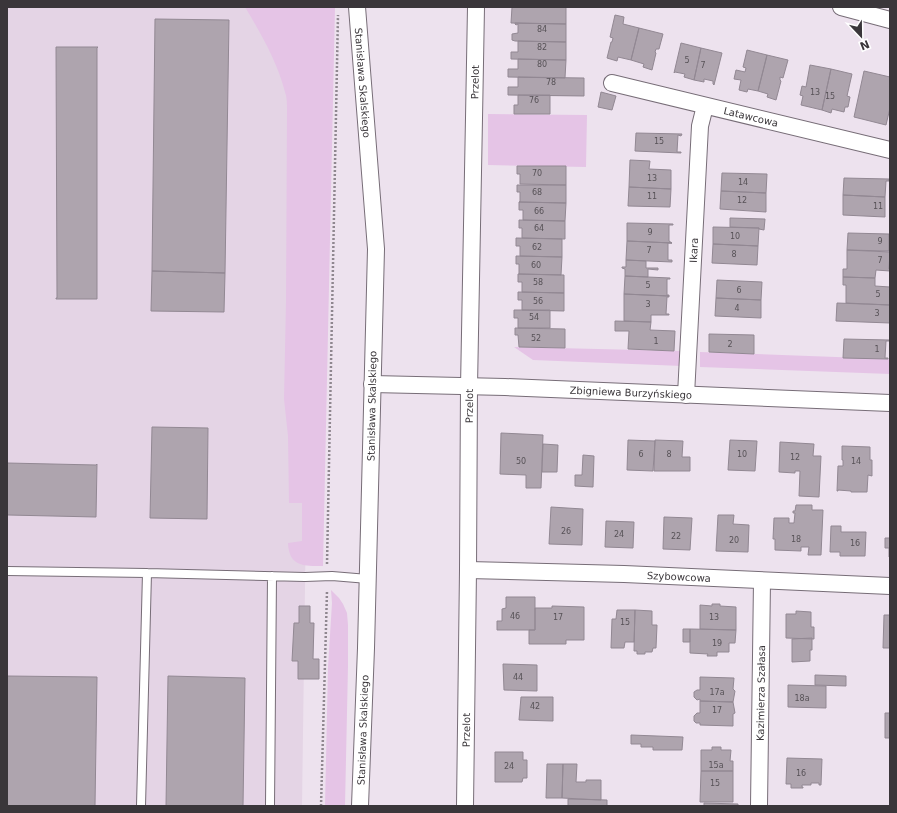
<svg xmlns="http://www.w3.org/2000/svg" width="897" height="813" font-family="'DejaVu Sans',sans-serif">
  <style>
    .built { fill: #e4d4e5 }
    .green { fill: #e5c4e6 }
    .building { fill: #aea4ae; stroke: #928893 }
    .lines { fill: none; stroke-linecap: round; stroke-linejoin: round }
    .service-casing { stroke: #776d77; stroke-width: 10 }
    .minor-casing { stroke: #776d77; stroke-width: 18 }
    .path { stroke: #8f878f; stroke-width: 2.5; stroke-dasharray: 2 2; stroke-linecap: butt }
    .service { stroke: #fff; stroke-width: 8 }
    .minor { stroke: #fff; stroke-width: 16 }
    .labels { text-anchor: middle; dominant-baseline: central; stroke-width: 3.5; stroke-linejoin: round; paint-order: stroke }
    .number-label { font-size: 8px; fill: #575257 }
    .street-label { font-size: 10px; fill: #3a363a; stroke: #fff }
  </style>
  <rect width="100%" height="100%" fill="#ede2ee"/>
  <path class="built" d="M7 7H313L302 806H7Z"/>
  <path class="green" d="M245 7H335L323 566C304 566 289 567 288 543L302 541V503H289L288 436 284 399 286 301 287 110C287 104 287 97 285 92 277 61 261 34 245 7Z
    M488 114 587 115 586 167 488 165Z
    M514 347 682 351V366L533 360Z
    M700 352 890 359V374L700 367Z
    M331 590 339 598 343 604 347 613 348 625V666L345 806H325L328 667 332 603Z"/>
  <path class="building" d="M512 7H566V24L511 23Z
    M615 15 624 17 623 24 639 28 631 60 618 57 617 61 607 58 611 42H612L613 38 610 37Z
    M155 19 229 20 225 273 152 271Z
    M515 23 566 24V42L515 41 512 40V34L518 33V24L516 25 515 24Z
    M639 28 663 34 659 49H656L655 52 656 53 652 70 643 67 644 64 631 60Z
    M518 41 566 42V60L511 59V52H518Z
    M681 43 701 48 694 80 684 77 685 74 675 72 674 73Z
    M56 47H98L97 48V299H56V298H57Z
    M701 48 722 53 714 85 713 84V81L704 79V82L694 80Z
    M747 50 767 55 758 91 748 89 747 92 739 90 741 80 734 79 736 70 745 72 746 68 743 67Z
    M767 55 788 60 783 78 780 77V80L781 81 776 100 767 97 768 94 758 91Z
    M518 59 566 60 565 78 508 77V69H518Z
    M810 65 831 69 822 110 801 105 803 96 800 95 802 86 806 87Z
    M831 69 852 74 847 96 850 97 848 107H845L844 112 832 109 831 113 822 110Z
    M864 71 890 77V108L886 125 854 117Z
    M518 77 584 78V96L508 95V87H518Z
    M601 92 616 96 612 110 598 107Z
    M518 95H550V114H514V105H518Z
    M636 133 682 134 681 136 678 135 677 152H681V153L635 151Z
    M630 160 650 161 649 169 671 170V189L629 187Z
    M517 166H566V185L520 184V174H517Z
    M722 173 767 174 766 193 721 191Z
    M844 178 889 179V181H886L885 197 843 195Z
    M517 185H566V203L519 202H520V192H517Z
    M629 187 671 189 670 207 628 206Z
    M721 191 766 193V212L720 209Z
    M843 195 885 197V217L843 215Z
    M519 202 566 203 565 221 523 220V210H519Z
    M730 218 765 219 764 230 759 229V228L730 227Z
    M519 220 565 221V239L522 238V228H519Z
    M627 223 673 224V225H669V241L672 243 627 241Z
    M713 227 759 228 758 246 713 244Z
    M848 233 889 234V251L847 250Z
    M516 238 562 239V257L520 256V246H516Z
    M627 241 672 243H668V260H672V262L626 260Z
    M713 244 758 246 757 265 712 263Z
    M847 250 890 252 889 269H890V271L876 270 875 278 843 277V269H847Z
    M516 256 562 257 561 275 519 274V264H516Z
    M626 260 646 261V268H658V270L648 269V277L625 276V269L622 268V267H626Z
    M152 271 225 273 224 312 151 311Z
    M518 274 564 275V293L522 292V282H518Z
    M625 276 670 278V279H667V295H669V296L624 294Z
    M843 277 875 278V286L890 287V305L846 303V285H843Z
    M717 280 762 282 761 300 716 298Z
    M518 292 564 293V311L522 310V300H518Z
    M624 294 669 296V297H667L666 314H669V315H651V322L624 321Z
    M716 298 761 300V318L715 316Z
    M837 303 890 305V323L836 321Z
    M514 310H550V328H518V318H514Z
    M615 321 651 322 650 330 675 331 674 351 628 349 629 331H615Z
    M515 328 565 329V348L519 347 518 335H515Z
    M709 334 754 335V354L709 352Z
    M844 339 889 340V341H886L885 358H888V359L843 358Z
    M152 427 208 428 207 519 150 518Z
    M501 433 543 435 541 488H526V475L500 474Z
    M628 440 655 441 653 471 627 470Z
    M655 440 683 441 682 457H690V471H654Z
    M730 440 757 441 755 471 728 470Z
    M780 442 814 444 813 456H821L819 497 799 496 800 471H795V473L779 472Z
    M543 444 558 445 557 472H542Z
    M842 446 870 447V460H872V476L868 475 867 492H851V491L838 490V491H837L838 466H843V460H842Z
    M583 455 594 456 593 487 575 486V475H582Z
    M7 463 96 465 97 464 96 517 8 515 7 516Z
    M796 505H812V510H823L821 555H808L809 547H801V551L775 550V539H773L774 518H789V523H794L795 513H793V511H795Z
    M551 507 583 509 582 545 549 544Z
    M718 515H734L733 524 749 525 748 552 716 551Z
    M664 517 692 518 690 550 663 549Z
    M606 521 634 522 633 548 605 547Z
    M831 526H841V532H866L865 556H840V552H830Z
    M890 534V557H889V548H885V538H890Z
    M506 597H535V630H497V621H502V609L506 608Z
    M712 604H720V606L736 607V630L700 629V605L712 606Z
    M299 606H310V623H314L313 659H319V679H298V661H292L294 623H299Z
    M552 606 584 607V640H566V644H529V630H535V608H552Z
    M617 610H635L634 642H625L624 648H611L612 619H616Z
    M635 610 652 611V625H657L656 648H653L652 652H645V654H637V651H634Z
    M796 611 811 612V627H814V639L786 638V614H796Z
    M884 615H890V648H883Z
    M683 629H690V642H683Z
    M690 629 736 630 735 643H729V652H717V656H707L708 654 690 653Z
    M812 638V650H810V661L792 662V639Z
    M503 664 537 665V691L504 690Z
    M815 675 846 676V686L815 685Z
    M7 676 97 677 95 806H7Z
    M168 676 245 678 243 806H166Z
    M700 677 734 678 733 689 735 691 733 702 700 701V699L697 700 694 697V692L697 690H700Z
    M788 685 826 686V708L788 707Z
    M521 697H553V721L519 720Z
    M700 701 733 702 735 713 733 714V726L700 725V723H696L694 721V716L697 713H700Z
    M885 713H890V738H885Z
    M631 735 683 737 682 750H653V747H641V744H631Z
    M712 747H721V750H731L730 761H733V771H701V750H712Z
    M495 752H523V760H527V778H523L522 782H495Z
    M787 758 822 759 821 785H819V783H811V785H802V787H803V788H791V784H786Z
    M547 764H563L562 798H546Z
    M563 764H577L576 782H586V780H601V800L562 798Z
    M701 771H733V802H700Z
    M568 799 607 800V806H568Z
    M704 803 738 804V806H704Z"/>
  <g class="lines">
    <defs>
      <path id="service" d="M7 571 147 573 305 577 332 576 368 579
        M141 806 147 573
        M270 806 272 576"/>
      <g id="minor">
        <path id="s1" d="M357 7 376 249 366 648 360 806"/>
        <path d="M841 7 890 20"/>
        <path id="s2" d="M612 83 890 150"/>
        <path id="s3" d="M372 384 505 387 890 403"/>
        <path id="s4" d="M686 395 700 126 705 106"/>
        <path id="s5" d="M468 570 624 574 890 586"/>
        <path id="s6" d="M465 806 468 570 469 387 474 118 476 7"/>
        <path id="s7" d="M759 806 762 581"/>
      </g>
    </defs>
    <use href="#service" class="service-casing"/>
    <use href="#minor" class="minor-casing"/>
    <path class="path" d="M327 564 338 15
      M321 806 327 591"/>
    <use href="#service" class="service"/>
    <use href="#minor" class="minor"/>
  </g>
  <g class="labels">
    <g class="number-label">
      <text x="542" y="29">84</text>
      <text x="542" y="47">82</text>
      <text x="687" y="60">5</text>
      <text x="542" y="64">80</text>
      <text x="703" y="65">7</text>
      <text x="551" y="82">78</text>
      <text x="815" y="92">13</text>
      <text x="830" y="96">15</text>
      <text x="534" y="100">76</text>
      <text x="659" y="141">15</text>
      <text x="537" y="173">70</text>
      <text x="652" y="178">13</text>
      <text x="743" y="182">14</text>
      <text x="537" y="192">68</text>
      <text x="652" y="196">11</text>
      <text x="742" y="200">12</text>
      <text x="878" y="206">11</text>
      <text x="539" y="211">66</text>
      <text x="539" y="228">64</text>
      <text x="650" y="232">9</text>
      <text x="735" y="236">10</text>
      <text x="880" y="241">9</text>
      <text x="537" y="247">62</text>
      <text x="649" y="250">7</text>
      <text x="734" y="254">8</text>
      <text x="880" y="260">7</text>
      <text x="536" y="265">60</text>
      <text x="538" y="282">58</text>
      <text x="648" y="285">5</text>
      <text x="739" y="290">6</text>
      <text x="878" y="294">5</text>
      <text x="538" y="301">56</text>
      <text x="648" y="304">3</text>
      <text x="737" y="308">4</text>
      <text x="877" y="313">3</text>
      <text x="534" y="317">54</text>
      <text x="536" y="338">52</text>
      <text x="656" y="341">1</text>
      <text x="730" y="344">2</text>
      <text x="877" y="349">1</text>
      <text x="641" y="454">6</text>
      <text x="669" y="454">8</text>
      <text x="742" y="454">10</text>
      <text x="795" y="457">12</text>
      <text x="521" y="461">50</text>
      <text x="856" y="461">14</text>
      <text x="566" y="531">26</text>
      <text x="619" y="534">24</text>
      <text x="676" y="536">22</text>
      <text x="796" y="539">18</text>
      <text x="734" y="540">20</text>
      <text x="855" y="543">16</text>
      <text x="515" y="616">46</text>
      <text x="558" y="617">17</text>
      <text x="714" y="617">13</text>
      <text x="625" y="622">15</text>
      <text x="717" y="643">19</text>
      <text x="518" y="677">44</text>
      <text x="717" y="692">17a</text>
      <text x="802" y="698">18a</text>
      <text x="535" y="706">42</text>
      <text x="717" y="710">17</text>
      <text x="716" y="765">15a</text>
      <text x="509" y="766">24</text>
      <text x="801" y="773">16</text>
      <text x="715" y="783">15</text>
    </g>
    <g class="street-label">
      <text stroke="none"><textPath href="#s1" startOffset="76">Stanisława Skalskiego</textPath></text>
      <text stroke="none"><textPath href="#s6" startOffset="724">Przelot</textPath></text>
      <text stroke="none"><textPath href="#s2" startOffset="143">Latawcowa</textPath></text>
      <text stroke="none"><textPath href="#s4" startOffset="145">Ikara</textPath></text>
      <text stroke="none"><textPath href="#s3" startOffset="259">Zbigniewa Burzyńskiego</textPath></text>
      <text transform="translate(372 406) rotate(-89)">Stanisława Skalskiego</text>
      <text stroke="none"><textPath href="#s6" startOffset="400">Przelot</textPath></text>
      <text stroke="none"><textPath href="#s5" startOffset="211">Szybowcowa</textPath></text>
      <text stroke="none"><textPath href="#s7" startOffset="113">Kazimierza Szałasa</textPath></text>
      <text transform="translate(363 730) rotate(-88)">Stanisława Skalskiego</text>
      <text stroke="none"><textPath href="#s6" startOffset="76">Przelot</textPath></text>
    </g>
  </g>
  <rect width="897" height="813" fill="none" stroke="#3a363a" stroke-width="16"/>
  <g transform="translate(861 36) rotate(158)" stroke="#ffffff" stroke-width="3" paint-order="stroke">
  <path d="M0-3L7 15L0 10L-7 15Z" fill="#3a363a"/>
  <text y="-6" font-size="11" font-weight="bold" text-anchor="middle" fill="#3a363a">N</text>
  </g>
</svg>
